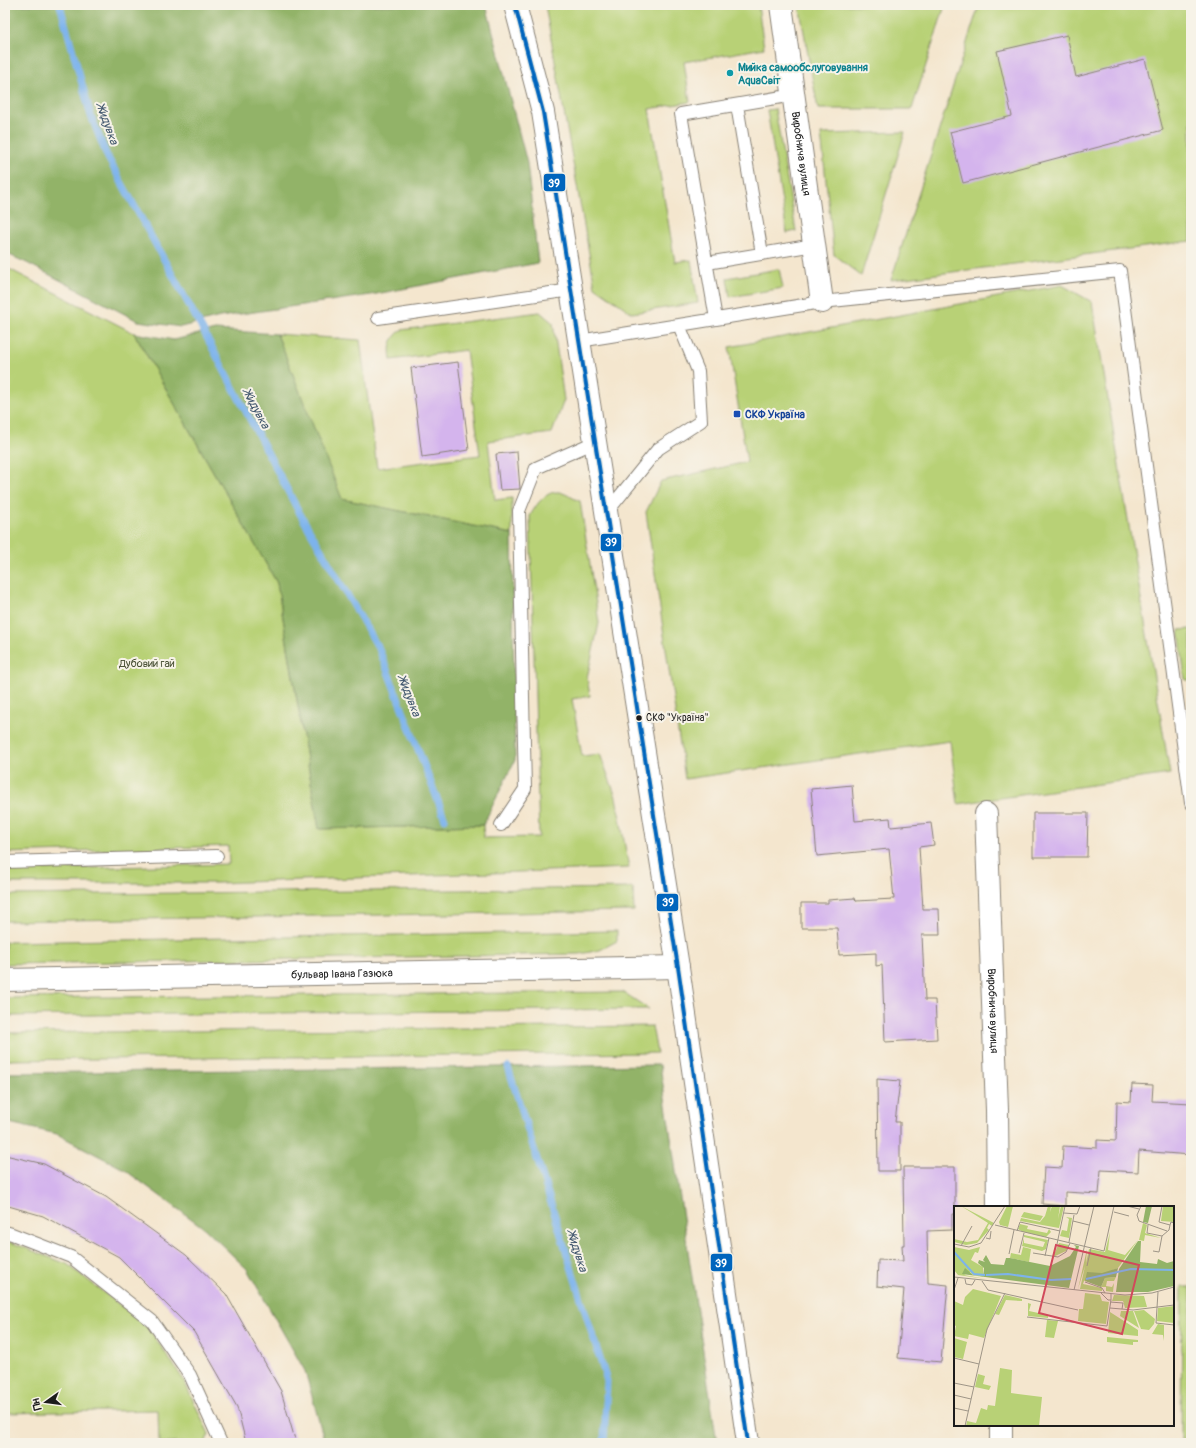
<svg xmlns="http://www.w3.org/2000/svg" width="1196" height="1448" font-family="Pangolin,sans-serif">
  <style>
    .green { fill: #b8d176; stroke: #6a7649 }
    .forest { fill: #92b367; stroke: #576842 }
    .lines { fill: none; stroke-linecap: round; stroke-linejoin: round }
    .stream { stroke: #7db3ec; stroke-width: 7 }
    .building { fill: #d4b4ed }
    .service-casing { stroke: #888175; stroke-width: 14 }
    .minor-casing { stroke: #888175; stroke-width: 24 }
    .tertiary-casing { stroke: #888175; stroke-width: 24 }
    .primary-casing { stroke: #888175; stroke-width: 24 }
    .service { stroke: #fff; stroke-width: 12 }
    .minor { stroke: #fff; stroke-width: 22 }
    .tertiary { stroke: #fff; stroke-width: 22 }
    .primary { stroke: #fff; stroke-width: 22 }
    .bus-1-casing { stroke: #f7f3e8; stroke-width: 7 }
    .bus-1 { stroke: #0065bd; stroke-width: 4 }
    .culture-dot { fill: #0f9aa8; stroke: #f7f3e8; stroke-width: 1.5 }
    .transit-dot { fill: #1a4fb4; stroke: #f7f3e8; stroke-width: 1.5 }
    .bus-dot { fill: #1c1c1c; stroke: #f7f3e8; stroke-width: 1.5 }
    .labels { text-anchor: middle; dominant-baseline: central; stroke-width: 4; stroke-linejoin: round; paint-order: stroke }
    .bus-label { font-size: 10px; fill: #1c1c1c; stroke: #f7f3e8; text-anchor: start }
    .culture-label { font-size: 11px; font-weight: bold; fill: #0d838f; stroke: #f7f3e8; text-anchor: start }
    .street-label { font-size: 11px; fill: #1c1c1c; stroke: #f7f3e8 }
    .transit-label { font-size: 11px; font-weight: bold; fill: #164399; stroke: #f7f3e8; text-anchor: start }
    .park-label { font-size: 11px; fill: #4b5237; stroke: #f7f3e8 }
    .water-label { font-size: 12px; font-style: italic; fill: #43586f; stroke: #f7f3e8 }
    .inset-river { fill: none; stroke: #7db3ec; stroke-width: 2 }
    .inset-road { fill: none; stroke: #9e9587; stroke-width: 1 }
    .view { fill: #d1495b; fill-opacity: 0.15; stroke: #d1495b; stroke-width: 2 }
    .inset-edge { fill: none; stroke: #1c1c1c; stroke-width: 2 }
    .line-badge { stroke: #f7f3e8; stroke-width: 1.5 }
    .badge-label { font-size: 11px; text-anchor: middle; font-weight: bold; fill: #fff }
  </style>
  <rect width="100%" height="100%" fill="#f7f3e8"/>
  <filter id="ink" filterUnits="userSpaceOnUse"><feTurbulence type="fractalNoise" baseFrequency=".025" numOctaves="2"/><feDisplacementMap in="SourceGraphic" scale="8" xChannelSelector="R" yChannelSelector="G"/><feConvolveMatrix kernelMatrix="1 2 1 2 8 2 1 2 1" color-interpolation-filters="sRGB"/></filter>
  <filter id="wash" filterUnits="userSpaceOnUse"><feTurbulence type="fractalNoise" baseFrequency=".012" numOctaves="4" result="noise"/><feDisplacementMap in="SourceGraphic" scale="16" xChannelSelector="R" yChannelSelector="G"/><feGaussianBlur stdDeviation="0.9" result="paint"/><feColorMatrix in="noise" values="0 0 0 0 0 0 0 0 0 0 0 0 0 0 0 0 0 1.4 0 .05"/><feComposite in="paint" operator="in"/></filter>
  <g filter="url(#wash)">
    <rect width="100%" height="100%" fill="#f4e6ce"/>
    <path class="green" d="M545 5H758L764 48 684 62 690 102 649 109 675 262 691 260 698 303 632 313 595 287Z
      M799 5H945L912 109H818Z
      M979 5H1191V241L891 280Z
      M775 109 796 231 787 233 767 110Z
      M905 132 861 276 834 255 821 134Z
      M5 267 134 333 277 583 319 829 483 825 484 838 539 837 530 516C536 505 545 491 559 492 565 493 574 499 580 501L599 623 587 678 590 696 572 699 582 756 600 754 616 797 629 868 218 883H5V870L229 864 228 846 5 853Z
      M779 269 783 288 730 297 727 278Z
      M1062 285 1092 302 1170 774 958 804 950 741 685 779 646 512 661 481 747 462 729 347Z
      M540 312 553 323 564 400 552 433 488 441 495 500 512 498V534L341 499 277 334 360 340 377 468 480 455 466 350 391 360C389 345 390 340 401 330Z
      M1191 629V680H1185L1179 630Z
      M633 888 634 911 5 921V895Z
      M617 931V941L600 950 580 954 5 964V942Z
      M623 992 649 1009 5 1016V998Z
      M652 1026 657 1053 5 1060V1033Z
      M5 1240 67 1264 147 1326 183 1379 209 1434 205 1443H159L158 1410 5 1413Z
      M1182 1287H1191V1443H1181Z"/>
    <path class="forest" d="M5 5H486L527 163 538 263 371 295 220 317 181 327 138 321 27 263 5 253Z
      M215 330 277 334 342 499 512 534 515 760 483 825 319 829 277 583 134 333 174 340Z
      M660 1065 717 1443H325L305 1371 247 1269 204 1228 122 1168 57 1134 5 1122V1073Z"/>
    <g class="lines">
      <path class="stream" d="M60 5 91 116 107 156 205 334 299 512 379 649 445 819
        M508 1067 607 1381 604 1443"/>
    </g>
    <g id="blocks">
      <path class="building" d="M1067 35 1076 77 1145 59 1163 130 963 183 950 132 1012 116 997 51Z
        M458 362 469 450 422 457 411 368Z
        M517 452 520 489 500 490 496 454Z
        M852 785 855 821 890 818 891 827 931 823 934 845 919 847 923 909H939L940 935H922L925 1000H935L937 1039 885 1042 882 965 876 966V953L839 955 837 928H801V903H828V900L855 898 856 901 894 899 889 849 817 856 811 789Z
        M1033 813H1088L1087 857H1033Z
        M877 1079 900 1081 895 1122H900V1171H878Z
        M1132 1084 1153 1085 1152 1101 1191 1103 1189 1135H1191V1155L1139 1151 1138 1172 1101 1170 1099 1194 1065 1192V1206L1042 1204 1044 1167 1062 1168 1063 1146 1097 1148V1140L1116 1141 1117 1101 1131 1102Z
        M5 1155 44 1164 106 1197 186 1255 226 1294 281 1391 296 1443H246L237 1407 194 1332 119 1257 43 1216 5 1205Z
        M903 1167H955V1214H952V1230L927 1231 928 1283 948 1285 941 1362 898 1358 904 1289 877 1286 878 1260 903 1261 902 1245H904Z"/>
    </g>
  </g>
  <g filter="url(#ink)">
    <use href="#blocks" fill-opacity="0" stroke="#888175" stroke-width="1"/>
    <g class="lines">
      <defs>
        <path id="service" d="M737 105 762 254
          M707 263 814 245
          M378 318 571 290
          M716 319 681 114 794 95
          M679 325 822 302 1120 271 1191 803
          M579 341 679 325 698 371 701 421 658 449 607 512
          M501 825 525 789 519 511 536 468 595 442
          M5 862 217 856
          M5 1232 12 1234 71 1257 152 1321 190 1375 221 1443"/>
        <g id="minor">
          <path id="s1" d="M781 5 822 302"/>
          <path id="s2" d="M986 814 997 1110 998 1207"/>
          <path d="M1001 1425V1443"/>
        </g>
        <g id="tertiary">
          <path id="s3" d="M5 980 678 967"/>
        </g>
        <path id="primary" d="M515 5 543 112 678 967 748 1443"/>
      </defs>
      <use href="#service" class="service-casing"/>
      <use href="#minor" class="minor-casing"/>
      <use href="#tertiary" class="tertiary-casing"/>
      <use href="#primary" class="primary-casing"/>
      <use href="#service" class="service"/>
      <use href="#minor" class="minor"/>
      <use href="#tertiary" class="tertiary"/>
      <use href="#primary" class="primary"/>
      <defs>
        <path id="bus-1" d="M515 5 543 112 678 967 748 1443"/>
      </defs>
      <use href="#bus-1" class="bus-1-casing"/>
      <use href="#bus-1" class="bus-1"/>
    </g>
  </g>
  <circle class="culture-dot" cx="730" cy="73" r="4"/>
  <rect class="transit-dot" x="733" y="410" width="8" height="8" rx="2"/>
  <circle class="bus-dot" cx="639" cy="718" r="3.5"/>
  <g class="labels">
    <g class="bus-label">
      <text x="646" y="718">СКФ "Україна"</text>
    </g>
    <g class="culture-label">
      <text x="738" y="67">Мийка самообслуговування<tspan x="738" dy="13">AquaСвіт</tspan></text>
    </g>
    <g class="street-label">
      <text stroke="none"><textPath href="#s1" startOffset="150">Виробнича вулиця</textPath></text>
      <text stroke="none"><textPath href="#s3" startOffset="337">бульвар Івана Газюка</textPath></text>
      <text stroke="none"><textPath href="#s2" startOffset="197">Виробнича вулиця</textPath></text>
    </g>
    <g class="transit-label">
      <text x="745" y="414">СКФ Україна</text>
    </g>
    <g class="park-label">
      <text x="147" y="663">Дубовий гай</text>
    </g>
    <g class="water-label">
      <text transform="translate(107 124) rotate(70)">Жидувка</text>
      <text transform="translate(256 409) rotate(62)">Жидувка</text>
      <text transform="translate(409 696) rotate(69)">Жидувка</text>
      <text transform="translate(577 1251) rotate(73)">Жидувка</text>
    </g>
  </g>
  <g transform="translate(954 1206)">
    <rect width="220" height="220" fill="#f4e6ce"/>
    <path d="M7 0 40 17 38 20 35 18 33 22 35 24 23 37 12 39 0 36V33L13 36 24 34 34 17ZM53 0H59L54 21 46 19 45 16ZM94 0H97L96 6 98 0H106L104 13 107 0H110L105 22 66 15 67 12 86 16 91 10 95 11 91 10ZM209 0H220V16L207 15ZM70 6 89 10 86 15 67 11ZM112 11 118 12 115 32 106 30 108 24 113 25 115 13ZM189 17 193 19 191 27 207 32 191 29 190 35 185 34ZM66 18 74 20 73 23 93 27 95 23 97 26 92 31 69 26 64 23ZM156 26 154 44 171 49 184 34 164 62 130 75 129 78 148 82V85L126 83 131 60 124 83 133 43 132 57 135 43 151 46ZM70 29 94 34 92 43 88 45 68 40 70 32V37L89 41 91 36 70 31ZM105 37 115 39 112 45 99 51ZM0 41 15 44 26 41 24 47 21 46 17 54 29 61V71L19 69 16 66 10 69 32 73 4 69 0 64ZM69 41 77 43 75 56 56 52 57 47 67 49ZM162 71 160 75H153L152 80 158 81 160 77 159 86 152 85V81H147L151 72ZM19 83 47 90 30 132 15 128 14 133 0 130 2 120 0 119V95L9 99 11 91ZM131 87 146 89 148 95 155 96 152 118 124 115 125 103H129ZM51 89 68 93V95L52 94 45 109 41 108ZM160 89 190 90 193 101 171 102 169 95H158ZM74 97 77 98 75 105 94 109V112L74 110ZM220 100V117L203 115 204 102ZM190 104 201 113 200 118 195 124 187 123 180 105ZM167 105H179L185 122 166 110ZM156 106 184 124V130L154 127ZM93 114 104 115 100 132 91 131ZM204 118 210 119V135L209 129 198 128ZM153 131 184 134V136H179V139L153 136ZM0 132 13 136 9 153 0 151ZM46 162 58 164 57 187 88 191 85 220H12L13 215 22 217 27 202 33 204 34 199 41 200ZM24 168 31 170 29 178 37 180 35 184 21 181Z" fill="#b8d176"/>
    <path d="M192 0H198L194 17 189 16ZM184 35H187L186 56 203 58 204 53 213 57 220 55V80L194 86H162L165 63ZM120 39 125 40 115 82 8 68 11 62 19 69 29 71 30 62 24 57 25 54 31 56 29 54 32 49 37 58 50 59 52 52H56L96 60 116 50 122 41ZM164 62 162 71 151 72 147 81 131 75 133 66 148 67Z" fill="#92b367"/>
    <path class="inset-river" d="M0 46 20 68 31 69M32 69 54 68 97 74 117 73M132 73 177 63 220 64"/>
    <path class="inset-road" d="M173 0 185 3M187 0 183 9 185 15 213 25M208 0 205 16 216 19 217 16 220 17M160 6 175 10M110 7 123 8 126 0M119 15 135 19M41 19 150 45 160 0M194 19 193 27 208 30M63 25 66 16 106 25M32 32 36 33 37 25M115 36 120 9M0 38 15 41 27 37 51 0M103 38 111 0M7 40 18 20M199 45 205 46 208 30 215 24 216 19M65 47 70 27M79 47 104 51 112 46 116 37M55 48 60 24M91 50 95 32M133 60 137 42M0 71 171 89 198 87 220 81M11 73 12 78 18 79 21 74M28 75 34 84 124 104M131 76 148 82 151 87M0 84 4 72M120 84 140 0M204 86 202 117 220 119M147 87 154 94H157V88M156 96 169 97 168 103M156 102 179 104 220 99M73 111 153 120 157 94M0 152 25 158M0 177 20 181M0 189 17 193M0 202 14 205M11 220 33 123 51 87"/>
    <path class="view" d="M102 39 185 59 168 128 85 107Z"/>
    <rect width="220" height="220" class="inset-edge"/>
  </g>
  <g class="line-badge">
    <rect x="543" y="173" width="23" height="19" rx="4" fill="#0065bd"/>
    <rect x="600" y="533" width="22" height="19" rx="4" fill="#0065bd"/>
    <rect x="656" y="893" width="23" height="19" rx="4" fill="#0065bd"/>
    <rect x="710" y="1253" width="23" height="19" rx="4" fill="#0065bd"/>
  </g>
  <g class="badge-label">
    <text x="554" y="187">39</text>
    <text x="611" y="546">39</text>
    <text x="668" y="906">39</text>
    <text x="721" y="1267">39</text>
  </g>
  <rect width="1196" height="1448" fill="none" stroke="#f7f3e8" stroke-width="20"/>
  <g transform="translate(46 1402) rotate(256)" stroke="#f7f3e8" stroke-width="3" paint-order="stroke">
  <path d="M0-3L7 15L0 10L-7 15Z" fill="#1c1c1c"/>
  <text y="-6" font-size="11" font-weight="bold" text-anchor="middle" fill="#1c1c1c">Пн</text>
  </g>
</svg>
